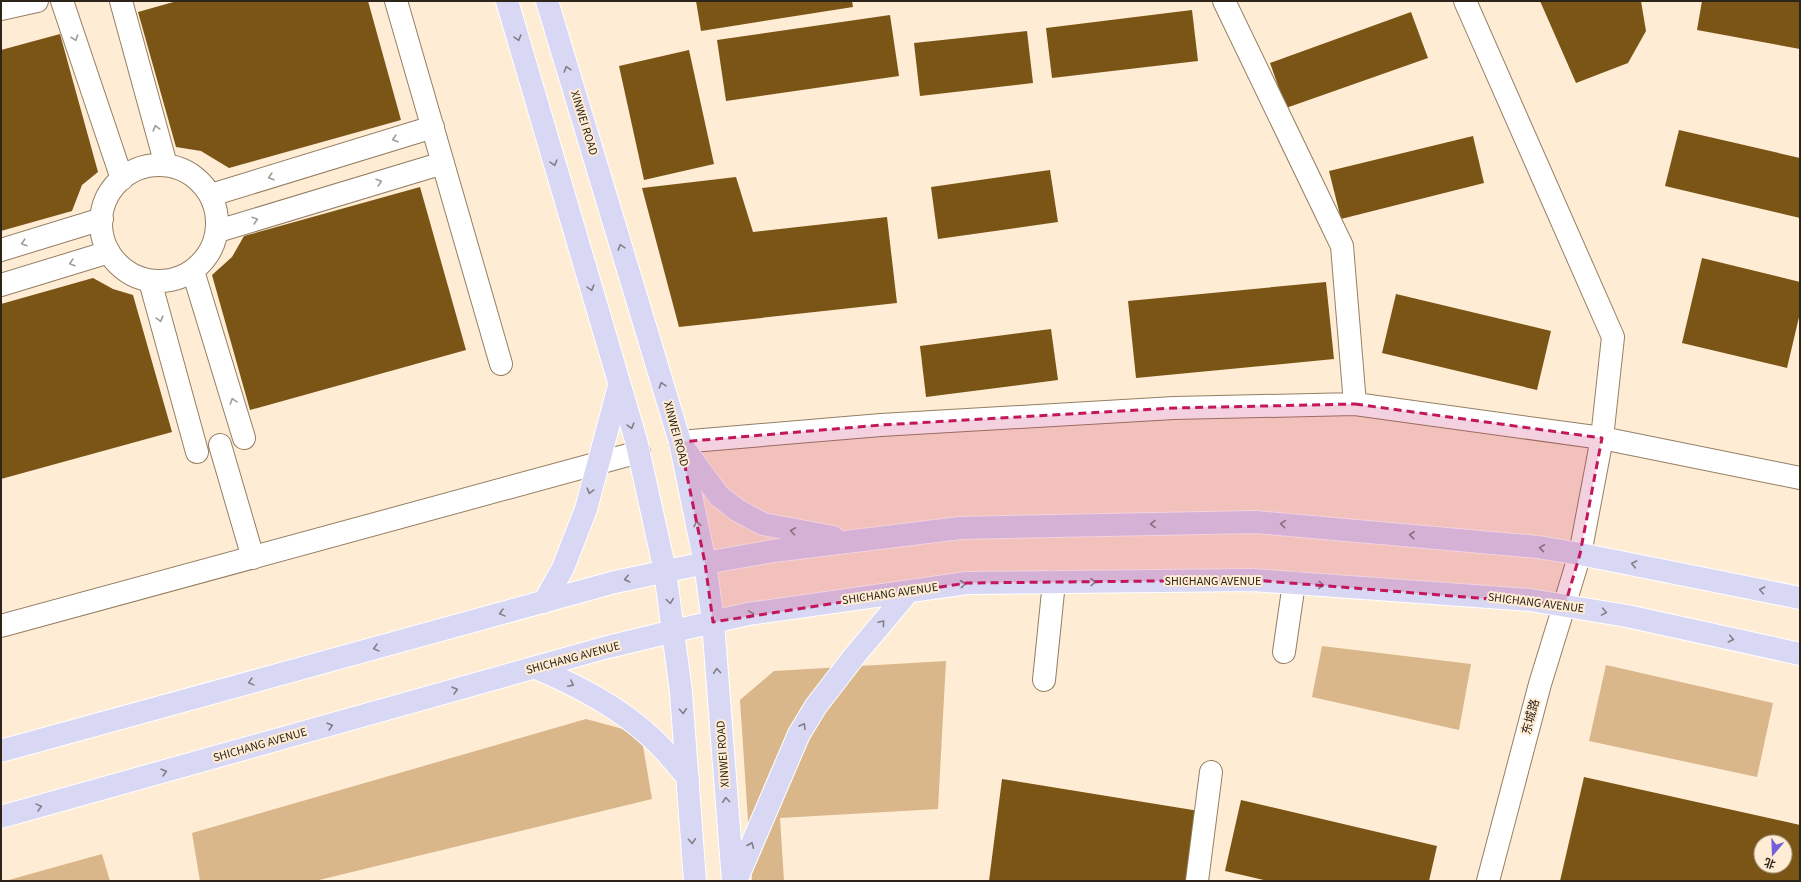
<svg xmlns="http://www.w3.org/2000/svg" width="1801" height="882" font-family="'Source Sans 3','Noto Sans SC',sans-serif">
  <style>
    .green { fill: #d9b78a }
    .building { fill: #7b5516; fill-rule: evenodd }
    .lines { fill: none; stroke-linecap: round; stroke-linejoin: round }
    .minor-casing { stroke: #947f63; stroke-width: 24 }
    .major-casing { stroke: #fff; stroke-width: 24 }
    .minor { stroke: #fff; stroke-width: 22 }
    .major { stroke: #d9d8f4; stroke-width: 22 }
    .oneway { stroke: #a09d98 }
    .oneway2 { stroke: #837e86 }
    .marked { fill: #c2185b; fill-opacity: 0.2; stroke: #c2185b; stroke-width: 3; stroke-dasharray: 8 5; stroke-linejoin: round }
    .labels { text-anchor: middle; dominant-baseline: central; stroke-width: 4; stroke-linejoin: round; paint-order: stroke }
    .street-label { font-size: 12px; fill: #2d2519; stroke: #ffecd4 }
  </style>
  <rect width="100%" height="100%" fill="#ffecd4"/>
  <path class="green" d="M1322 646 1471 664 1459 730 1312 697Z
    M946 661 938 809 780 818 784 881H752L740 700 774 671Z
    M1606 665 1773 703 1757 777 1589 741Z
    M586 719 641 734 652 799 315 881H200L192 833Z
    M102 854 110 881H5Z"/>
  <path class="building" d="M177 1H368L401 120 229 168 201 151 176 147 138 12Z
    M696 1H852L853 7 701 31Z
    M1540 1H1641L1646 31 1628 63 1576 83Z
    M1702 1H1800V49L1697 30Z
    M1192 10 1198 61 1052 78 1046 28Z
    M1411 12 1428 58 1286 108 1270 63Z
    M890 15 899 76 726 101 717 40Z
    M1027 31 1033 83 920 96 914 43Z
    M60 34 98 172 82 185 72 211 1 231V50Z
    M689 50 714 164 644 180 619 66Z
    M1679 130 1800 158V218L1665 186Z
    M1473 136 1484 183 1341 219 1329 171Z
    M1050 170 1058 222 938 239 931 187Z
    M736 177 753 232 887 217 897 303 679 327 642 188Z
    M420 187 466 350 250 410 212 275 232 257 244 236Z
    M1702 258 1800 282V313L1787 368 1682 343Z
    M93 278 113 289 133 295 172 432 1 479V304Z
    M1326 282 1334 359 1136 378 1128 301Z
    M1396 294 1551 331 1537 390 1382 353Z
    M1051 329 1058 380 926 397 920 346Z
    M1584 777 1800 825V881H1560ZM1761 842H1785V866H1761Z
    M1002 779 1199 811 1187 881H989Z
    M1241 800 1437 846 1429 881H1268L1225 871Z"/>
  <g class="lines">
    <defs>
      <path id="minor" d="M62 1 122 179
        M121 1 166 165
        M396 1 501 364
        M1224 1 1342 246 1355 404
        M1465 1 1613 337 1602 438 1580 554 1540 684 1488 881
        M1 9 37 1
        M101 223a58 58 0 1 1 116 0a58 58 0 1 1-116 0Z
        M211 195 433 127
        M218 231 443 163
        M1 250 102 219
        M193 271 244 438
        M150 281 197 452
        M1 285 109 252
        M680 442 881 425 1174 408 1355 404 1602 438 1800 478
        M220 445 253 558
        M1 626 639 452
        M1284 652 1294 583
        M1044 680 1054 582
        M1197 881 1211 772"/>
      <path id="major" d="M507 1 636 440 665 571 681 692 695 881
        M547 1 680 442 705 563 713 622 733 881
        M683 447 719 496 737 510 763 524 833 537
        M544 602 563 568 586 509 619 386
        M536 668C578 686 619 707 653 739 666 751 677 765 688 778
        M1 751 615 582 705 563 773 551 960 528 1255 522 1538 547 1580 554 1800 598
        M1 817 604 648 674 631 748 614 967 583 1253 580 1530 600 1627 616 1800 654
        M736 881 799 734 816 706 856 654 909 591"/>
    </defs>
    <use href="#minor" class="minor-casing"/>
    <use href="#major" class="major-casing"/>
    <use href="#minor" class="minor"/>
    <use href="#major" class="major"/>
  </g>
  <defs><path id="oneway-chevron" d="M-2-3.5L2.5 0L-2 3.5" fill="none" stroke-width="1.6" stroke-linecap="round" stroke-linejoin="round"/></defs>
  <g class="oneway">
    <use href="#oneway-chevron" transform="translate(75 38) rotate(71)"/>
    <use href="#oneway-chevron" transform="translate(156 128) rotate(-105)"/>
    <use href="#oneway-chevron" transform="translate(395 139) rotate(163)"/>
    <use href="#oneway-chevron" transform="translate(271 177) rotate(163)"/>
    <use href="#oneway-chevron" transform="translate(379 182) rotate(-17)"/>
    <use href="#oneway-chevron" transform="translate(255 220) rotate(-17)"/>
    <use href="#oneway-chevron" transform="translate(24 243) rotate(163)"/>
    <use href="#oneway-chevron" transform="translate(72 263) rotate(163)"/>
    <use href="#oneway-chevron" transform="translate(160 319) rotate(75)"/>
    <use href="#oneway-chevron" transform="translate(233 401) rotate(-107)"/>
  </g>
  <g class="oneway2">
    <use href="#oneway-chevron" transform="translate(518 38) rotate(74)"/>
    <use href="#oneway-chevron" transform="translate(567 69) rotate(-107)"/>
    <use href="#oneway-chevron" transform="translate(554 163) rotate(74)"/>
    <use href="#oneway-chevron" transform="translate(621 247) rotate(-107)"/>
    <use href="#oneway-chevron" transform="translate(591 288) rotate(74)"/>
    <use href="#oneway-chevron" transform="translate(662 385) rotate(-107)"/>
    <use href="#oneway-chevron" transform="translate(631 426) rotate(74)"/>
    <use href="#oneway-chevron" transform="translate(590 491) rotate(105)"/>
    <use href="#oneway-chevron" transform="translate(697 524) rotate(-101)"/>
    <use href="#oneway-chevron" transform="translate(1153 524) rotate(179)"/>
    <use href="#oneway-chevron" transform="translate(1283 524) rotate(-175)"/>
    <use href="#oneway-chevron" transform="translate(793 531) rotate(-170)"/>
    <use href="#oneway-chevron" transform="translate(1412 535) rotate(-175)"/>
    <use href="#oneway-chevron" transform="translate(1542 548) rotate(-172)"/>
    <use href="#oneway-chevron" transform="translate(1634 564) rotate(-169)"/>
    <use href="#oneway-chevron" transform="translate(627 579) rotate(167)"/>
    <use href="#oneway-chevron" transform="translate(1093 582) rotate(-1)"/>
    <use href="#oneway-chevron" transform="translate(963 584) rotate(-6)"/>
    <use href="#oneway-chevron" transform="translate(1321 585) rotate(4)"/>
    <use href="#oneway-chevron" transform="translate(1762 590) rotate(-169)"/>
    <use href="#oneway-chevron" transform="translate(670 601) rotate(82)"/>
    <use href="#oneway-chevron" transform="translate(1604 612) rotate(10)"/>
    <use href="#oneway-chevron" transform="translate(502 613) rotate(165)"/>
    <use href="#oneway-chevron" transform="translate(751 614) rotate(-9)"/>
    <use href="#oneway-chevron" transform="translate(882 623) rotate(-50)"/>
    <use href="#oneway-chevron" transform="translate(1731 639) rotate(13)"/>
    <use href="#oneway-chevron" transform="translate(376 648) rotate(165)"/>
    <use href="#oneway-chevron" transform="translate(717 671) rotate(-94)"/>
    <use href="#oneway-chevron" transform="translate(251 682) rotate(165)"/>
    <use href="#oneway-chevron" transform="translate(571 684) rotate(27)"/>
    <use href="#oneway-chevron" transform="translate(455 690) rotate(-16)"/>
    <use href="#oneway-chevron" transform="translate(683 711) rotate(86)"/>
    <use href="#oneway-chevron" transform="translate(330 726) rotate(-16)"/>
    <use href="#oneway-chevron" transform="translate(803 726) rotate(-59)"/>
    <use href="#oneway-chevron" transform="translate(164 772) rotate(-16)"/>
    <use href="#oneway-chevron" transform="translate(726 800) rotate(-94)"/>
    <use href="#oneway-chevron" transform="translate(39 807) rotate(-15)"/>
    <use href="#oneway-chevron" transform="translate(692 841) rotate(86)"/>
    <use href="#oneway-chevron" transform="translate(751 845) rotate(-67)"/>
  </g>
  <path class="marked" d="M1355 404 1602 438 1580 554 1565 605 1253 580 967 583 713 622 705 563 680 442 881 425 1174 408Z"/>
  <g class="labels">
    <g class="street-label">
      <text transform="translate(584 123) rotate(73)">XINWEI ROAD</text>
      <text transform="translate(676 434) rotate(75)">XINWEI ROAD</text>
      <text x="1213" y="581">SHICHANG AVENUE</text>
      <text transform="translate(890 594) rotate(-8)">SHICHANG AVENUE</text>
      <text transform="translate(1536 603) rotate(7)">SHICHANG AVENUE</text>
      <text transform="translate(573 658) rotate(-15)">SHICHANG AVENUE</text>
      <text transform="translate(1531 717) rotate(-75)">东城路</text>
      <text transform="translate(260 745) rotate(-16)">SHICHANG AVENUE</text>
      <text transform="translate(723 754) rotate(-94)">XINWEI ROAD</text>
    </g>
  </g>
  <rect width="1801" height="882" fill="none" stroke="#2d2519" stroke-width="4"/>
  <g transform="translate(1773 854) rotate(199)"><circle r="19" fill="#ffecd4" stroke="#ab9c89"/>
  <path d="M0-3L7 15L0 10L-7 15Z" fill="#7360db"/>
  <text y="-6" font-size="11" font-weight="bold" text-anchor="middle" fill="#2d2519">北</text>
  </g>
</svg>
